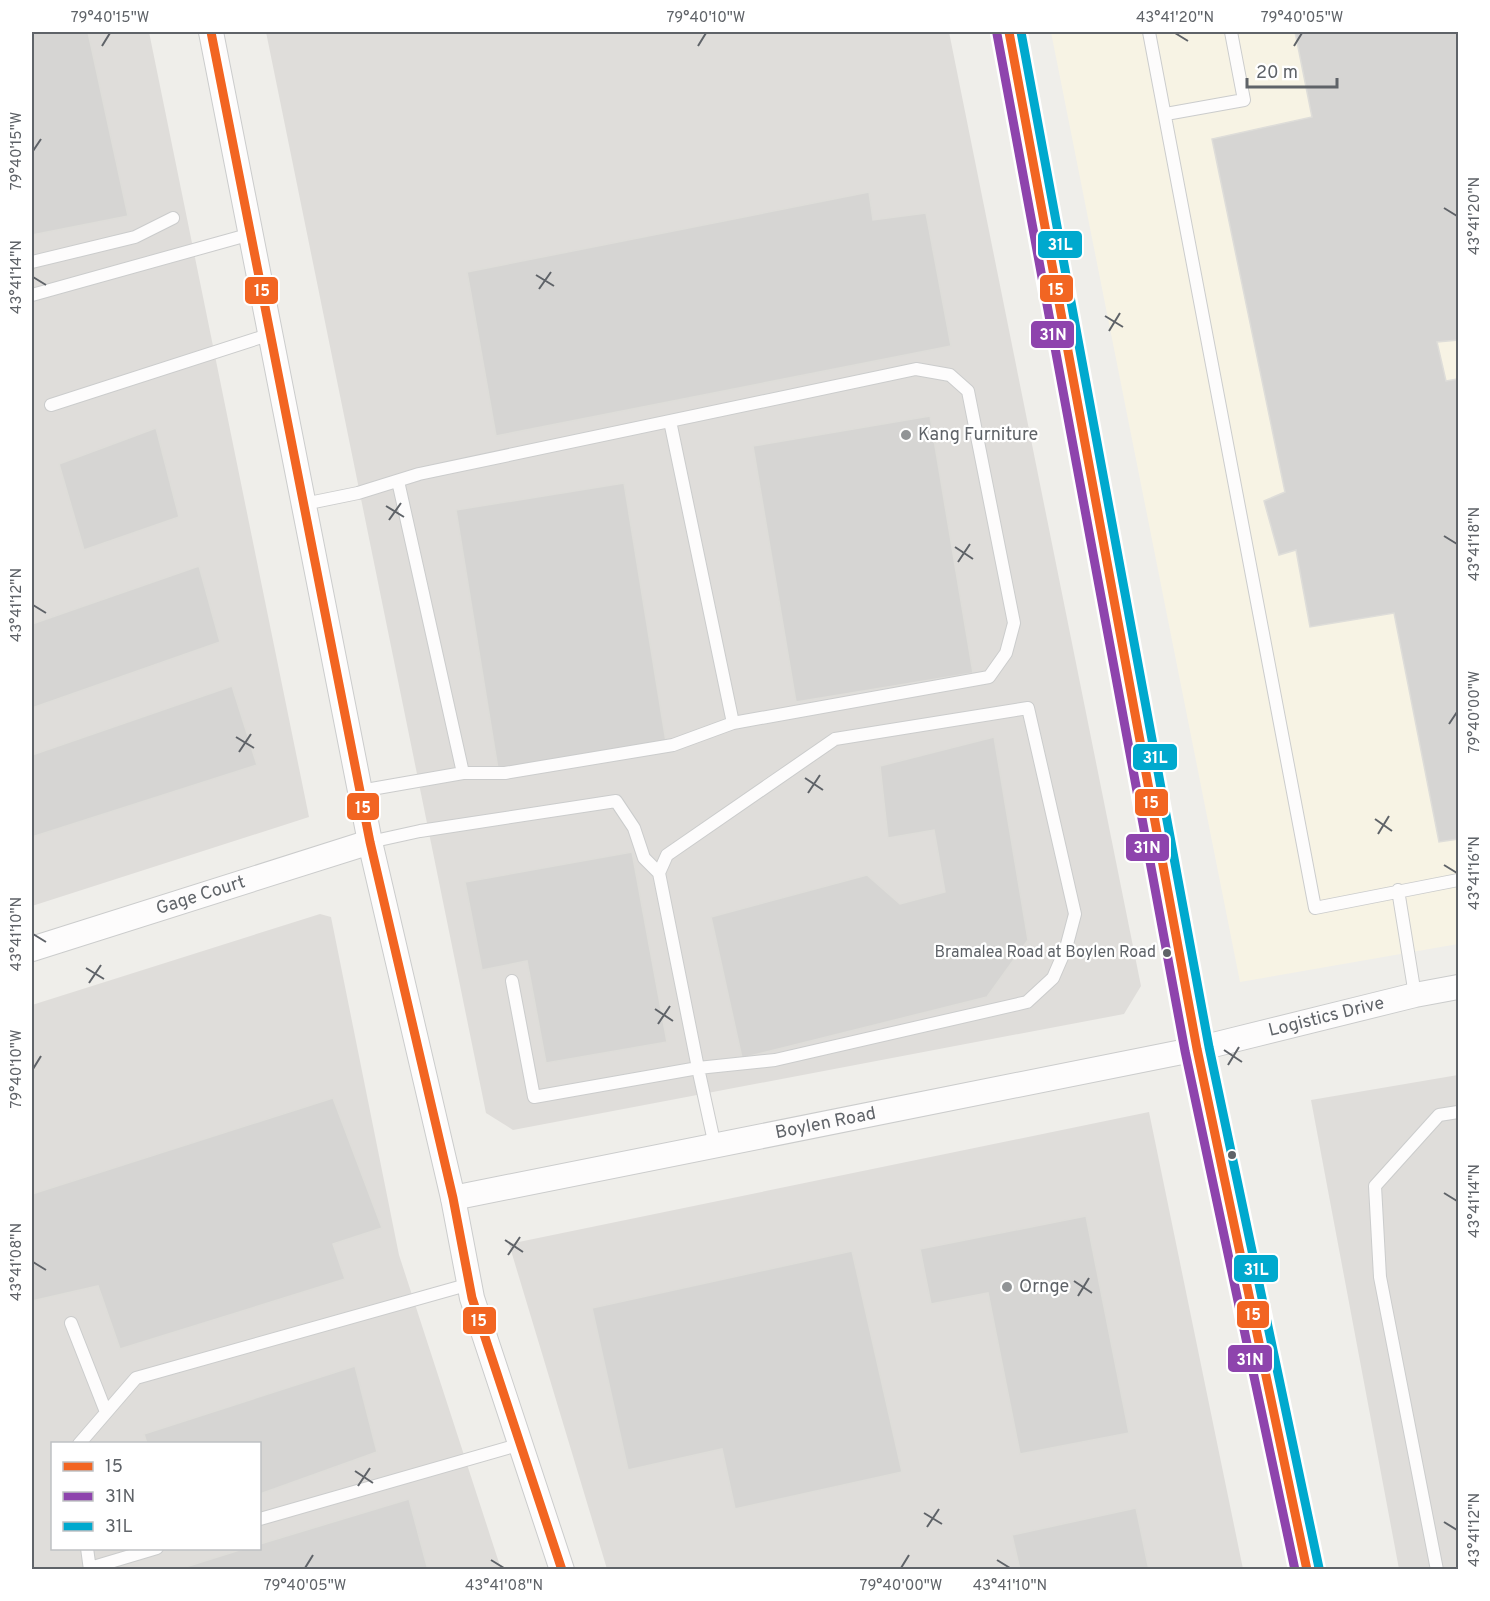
<svg xmlns="http://www.w3.org/2000/svg" width="1490" height="1601" font-family="Overpass,sans-serif">
  <style>
    .commercial { fill: #f7f3e4 }
    .industrial { fill: #dfddda; fill-rule: evenodd }
    .building { fill: #d6d5d3; stroke: #deddd9; stroke-width: 1.5 }
    .lines { fill: none; stroke-linecap: round; stroke-linejoin: round }
    .service-casing { stroke: #cbcccc; stroke-width: 14 }
    .minor-casing { stroke: #cbcccc; stroke-width: 26 }
    .secondary-casing { stroke: #cacacb; stroke-width: 34 }
    .service { stroke: #fdfcfc; stroke-width: 12 }
    .minor { stroke: #fdfcfc; stroke-width: 24 }
    .secondary { stroke: #fdfcfc; stroke-width: 33 }
    .bus-1-casing { stroke: #fff; stroke-width: 14 }
    .bus-2-casing { stroke: #fff; stroke-width: 14 }
    .bus-3-casing { stroke: #fff; stroke-width: 14 }
    .bus-1 { stroke: #f26522; stroke-width: 9 }
    .bus-2 { stroke: #8e44ad; stroke-width: 9 }
    .bus-3 { stroke: #00a9ce; stroke-width: 9 }
    .ticks { fill: none; stroke: #5f6368; stroke-width: 2 }
    .poi-dot { fill: #919496; stroke: #fff; stroke-width: 2 }
    .bus-dot { fill: #5f6368; stroke: #fff; stroke-width: 2 }
    .labels { text-anchor: middle; dominant-baseline: central; stroke-width: 4.5; stroke-linejoin: round; paint-order: stroke }
    .bus-label { font-size: 16px; fill: #5f6368; stroke: #fff; text-anchor: end }
    .poi-label { font-size: 18px; fill: #5f6368; stroke: #fff; text-anchor: start }
    .street-label { font-size: 18px; fill: #5f6368; stroke: #fff }
    .line-badge { stroke: #fff; stroke-width: 2 }
    .badge-label { font-size: 16px; text-anchor: middle; font-weight: bold; fill: #fff }
    .neatline { fill: none; stroke: #5f6368; stroke-width: 2 }
    .ticks-label { font-size: 15px; text-anchor: middle; fill: #5f6368 }
  </style>
  <rect width="100%" height="100%" fill="#efeeea"/>
  <path class="commercial" d="M1051 32H1458V944L1240 982Z"/>
  <path class="industrial" d="M32 32H149L309 817 32 906Z
    M266 32H949L1141 986 1124 1014 513 1130 486 1113Z
    M320 914 331 917 399 1255 501 1569H32V1005ZM52 1444H260V1548H52Z
    M1458 1075V1569H1399L1311 1100Z
    M1149 1112 1243 1569H607L509 1244Z"/>
  <path class="building" d="M32 32H88L128 216 32 235Z
    M1295 32H1458V340L1437 342 1446 381 1458 379V839L1439 842 1394 613 1310 627 1296 550 1279 555 1264 501 1285 492 1212 139 1312 117Z
    M869 192 873 220 926 213 951 346 496 436 467 272Z
    M930 416 973 673 796 702 753 446Z
    M156 428 179 517 84 550 59 464Z
    M624 483 666 742 498 769 456 510Z
    M199 566 220 642 32 708V624Z
    M232 686 257 765 32 837V755Z
    M994 737 1028 940 987 997 742 1058 711 917 867 875 900 904 945 892 934 830 888 838 880 766Z
    M632 852 667 1042 546 1063 527 961 482 970 465 882Z
    M333 1098 382 1228 333 1244 345 1279 120 1349 98 1286 32 1301V1194Z
    M1086 1216 1129 1433 1020 1454 988 1293 931 1304 920 1249Z
    M852 1251 902 1472 735 1509 722 1449 628 1470 592 1308Z
    M355 1366 377 1452 260 1494V1444H147L144 1434Z
    M409 1499 428 1570H176L246 1548H260V1544Z
    M1136 1508 1149 1570H1020L1012 1535Z"/>
  <g class="lines">
    <defs>
      <path id="service" d="M1149 32 1315 908 1458 880
        M1166 114 1244 100 1231 32
        M32 262 135 237 173 218
        M32 295 251 234
        M51 405 271 334
        M670 421 733 723
        M398 481 463 773
        M304 504 358 493 419 474 916 369 950 375 968 391 1014 623 1006 653 989 677 733 723 673 745 505 773H463L360 791
        M370 842 420 831 616 801 634 828 644 858 659 873
        M1398 890 1415 995
        M512 981 534 1097 698 1068 659 873 667 855 835 739 1028 708 1075 914 1066 948 1053 978 1027 1002 775 1060 698 1068 715 1146
        M71 1323 106 1412
        M79 1444 136 1378 470 1284
        M260 1519 521 1444
        M87 1548 90 1570
        M90 1568 157 1548
        M1437 1570 1380 1277 1375 1186 1439 1115 1458 1112"/>
      <g id="minor">
        <path d="M211 32 370 842 453 1198 472 1298 562 1570"/>
        <path id="s1" d="M32 949 370 842"/>
        <path id="s2" d="M453 1198 1197 1049 1415 995 1458 987"/>
      </g>
      <path id="secondary" d="M1009 32 1197 1049 1307 1570"/>
    </defs>
    <use href="#service" class="service-casing"/>
    <use href="#minor" class="minor-casing"/>
    <use href="#secondary" class="secondary-casing"/>
    <use href="#service" class="service"/>
    <use href="#minor" class="minor"/>
    <use href="#secondary" class="secondary"/>
    <defs>
      <path id="bus-1" d="M211 32 370 842 453 1198 472 1298 562 1570
        M1009 32 1197 1049 1307 1570"/>
      <path id="bus-2" d="M997 34 1185 1051 1295 1570"/>
      <path id="bus-3" d="M1021 32 1209 1047 1319 1568"/>
    </defs>
    <use href="#bus-1" class="bus-1-casing"/>
    <use href="#bus-2" class="bus-2-casing"/>
    <use href="#bus-3" class="bus-3-casing"/>
    <use href="#bus-1" class="bus-1"/>
    <use href="#bus-2" class="bus-2"/>
    <use href="#bus-3" class="bus-3"/>
  </g>
  <path class="ticks" d="M1175 33 1188 41M102 46 110 33M698 46 706 33M1294 46 1302 33M33 151 41 139M1444 208 1457 216M536 275 554 286M33 277 46 285M539 289 551 272M1105 316 1123 327M1109 331 1120 313M386 506 404 517M389 520 401 503M1444 536 1457 544M955 547 973 559M958 562 970 544M33 605 46 613M1449 724 1457 712M236 737 254 748M239 752 251 734M805 778 823 790M808 793 820 775M1375 819 1392 831M1378 834 1389 816M1444 865 1457 873M33 934 46 942M86 968 104 979M89 983 101 965M655 1009 673 1021M658 1024 670 1006M1224 1050 1242 1062M1228 1065 1239 1047M33 1069 41 1056M1444 1193 1457 1201M505 1240 523 1252M508 1255 520 1237M33 1262 46 1270M1074 1281 1092 1293M1078 1296 1089 1278M355 1471 373 1483M358 1486 370 1468M924 1513 942 1524M1444 1522 1457 1530M927 1527 939 1509M491 1560 504 1568M997 1560 1010 1568M305 1568 313 1555M901 1568 909 1555"/>
  <g class="poi-dot">
    <circle cx="906" cy="435" r="6"/>
    <circle cx="1007" cy="1287" r="6"/>
  </g>
  <g class="bus-dot">
    <circle cx="1167" cy="953" r="5"/>
    <circle cx="1232" cy="1155" r="5"/>
  </g>
  <g class="labels">
    <g class="bus-label">
      <text x="1156" y="953">Bramalea Road at Boylen Road</text>
    </g>
    <g class="poi-label">
      <text x="918" y="435">Kang Furniture</text>
      <text x="1019" y="1287">Ornge</text>
    </g>
    <g class="street-label">
      <text stroke="none"><textPath href="#s1" startOffset="177">Gage Court</textPath></text>
      <text stroke="none"><textPath href="#s2" startOffset="892">Logistics Drive</textPath></text>
      <text stroke="none"><textPath href="#s2" startOffset="380">Boylen Road</textPath></text>
    </g>
  </g>
  <g class="line-badge">
    <rect x="1037" y="230" width="46" height="29" rx="6" fill="#00a9ce"/>
    <rect x="1039" y="274" width="35" height="29" rx="6" fill="#f26522"/>
    <rect x="244" y="276" width="35" height="29" rx="6" fill="#f26522"/>
    <rect x="1030" y="320" width="45" height="29" rx="6" fill="#8e44ad"/>
    <rect x="1132" y="743" width="46" height="28" rx="6" fill="#00a9ce"/>
    <rect x="1134" y="788" width="35" height="29" rx="6" fill="#f26522"/>
    <rect x="346" y="792" width="34" height="29" rx="6" fill="#f26522"/>
    <rect x="1125" y="833" width="45" height="29" rx="6" fill="#8e44ad"/>
    <rect x="1233" y="1254" width="46" height="29" rx="6" fill="#00a9ce"/>
    <rect x="1236" y="1300" width="34" height="29" rx="6" fill="#f26522"/>
    <rect x="462" y="1306" width="35" height="29" rx="6" fill="#f26522"/>
    <rect x="1227" y="1344" width="46" height="29" rx="6" fill="#8e44ad"/>
  </g>
  <g class="badge-label">
    <text x="1060" y="250">31L</text>
    <text x="1056" y="295">15</text>
    <text x="262" y="296">15</text>
    <text x="1053" y="340">31N</text>
    <text x="1155" y="763">31L</text>
    <text x="1151" y="808">15</text>
    <text x="363" y="813">15</text>
    <text x="1147" y="853">31N</text>
    <text x="1256" y="1275">31L</text>
    <text x="1253" y="1320">15</text>
    <text x="479" y="1326">15</text>
    <text x="1250" y="1365">31N</text>
  </g>
  <rect width="1490" height="1601" fill="none" stroke="#ffffff" stroke-width="66"/>
  <rect x="51" y="1442" width="210" height="108" fill="#ffffff" stroke="#bfc1c3" stroke-width="1.5"/>
  <rect x="63" y="1462" width="30" height="9" fill="#f26522" stroke="#bfc1c3" stroke-width="1.5"/>
  <text x="105" y="1472" font-size="18" fill="#5f6368">15</text>
  <rect x="63" y="1492" width="30" height="9" fill="#8e44ad" stroke="#bfc1c3" stroke-width="1.5"/>
  <text x="105" y="1502" font-size="18" fill="#5f6368">31N</text>
  <rect x="63" y="1522" width="30" height="9" fill="#00a9ce" stroke="#bfc1c3" stroke-width="1.5"/>
  <text x="105" y="1532" font-size="18" fill="#5f6368">31L</text>
  <path d="M1247 78v9h90v-9" fill="none" stroke="#5f6368" stroke-width="3"/>
  <text x="1256" y="78" font-size="18" fill="#5f6368" stroke="#ffffff" stroke-width="4.5" paint-order="stroke">20 m</text>
  <rect x="33" y="33" width="1424" height="1535" class="neatline"/>
  <g class="ticks-label">
    <text x="110" y="22">79°40'15"W</text>
    <text x="706" y="22">79°40'10"W</text>
    <text x="1175" y="22">43°41'20"N</text>
    <text x="1302" y="22">79°40'05"W</text>
    <text transform="translate(16 151) rotate(-90)" y="5">79°40'15"W</text>
    <text transform="translate(1474 216) rotate(-90)" y="5">43°41'20"N</text>
    <text transform="translate(16 277) rotate(-90)" y="5">43°41'14"N</text>
    <text transform="translate(1474 544) rotate(-90)" y="5">43°41'18"N</text>
    <text transform="translate(16 605) rotate(-90)" y="5">43°41'12"N</text>
    <text transform="translate(1474 712) rotate(-90)" y="5">79°40'00"W</text>
    <text transform="translate(1474 873) rotate(-90)" y="5">43°41'16"N</text>
    <text transform="translate(16 934) rotate(-90)" y="5">43°41'10"N</text>
    <text transform="translate(16 1069) rotate(-90)" y="5">79°40'10"W</text>
    <text transform="translate(1474 1201) rotate(-90)" y="5">43°41'14"N</text>
    <text transform="translate(16 1262) rotate(-90)" y="5">43°41'08"N</text>
    <text transform="translate(1474 1530) rotate(-90)" y="5">43°41'12"N</text>
    <text x="305" y="1590">79°40'05"W</text>
    <text x="504" y="1590">43°41'08"N</text>
    <text x="901" y="1590">79°40'00"W</text>
    <text x="1010" y="1590">43°41'10"N</text>
  </g>
</svg>
